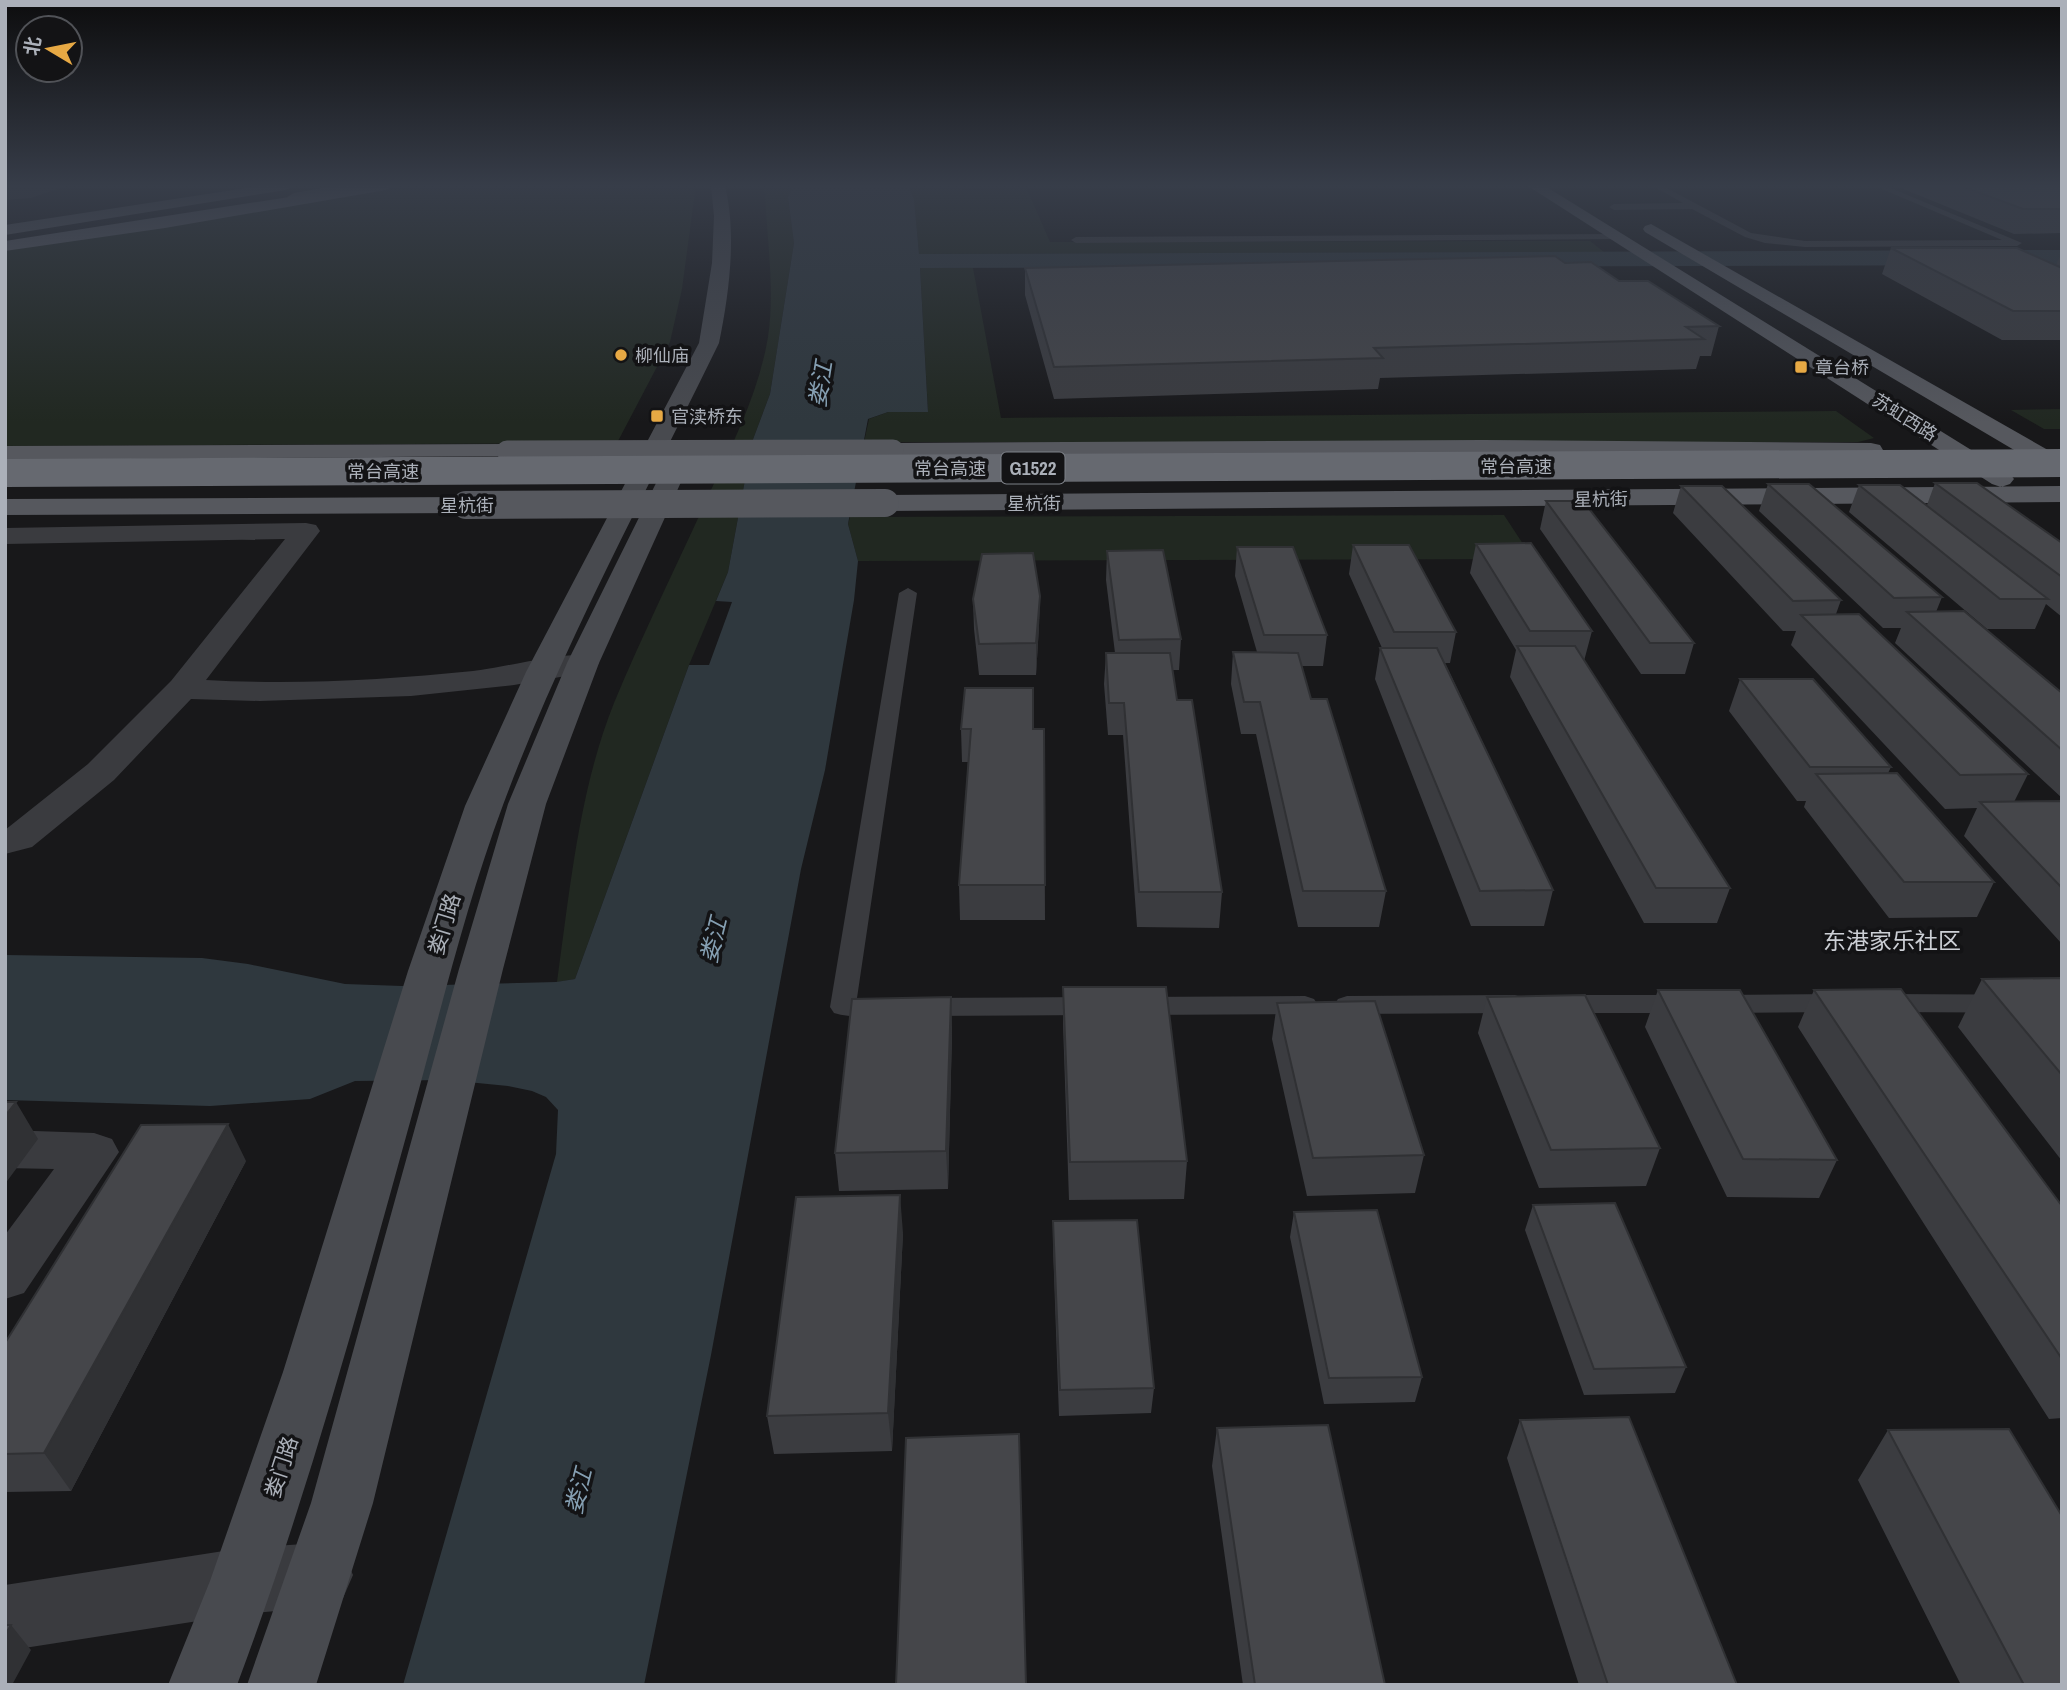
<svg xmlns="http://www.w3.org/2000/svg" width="2067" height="1690" font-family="'Archivo Narrow','Noto Sans SC',sans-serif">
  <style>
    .green { fill: #212821 }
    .water { fill: #2f383e }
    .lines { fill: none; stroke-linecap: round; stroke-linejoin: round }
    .service { fill: #3a3b3f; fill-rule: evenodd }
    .minor { fill: #3a3b3f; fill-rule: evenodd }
    .secondary { fill: #484a4f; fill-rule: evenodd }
    .primary { fill: #56585e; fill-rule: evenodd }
    .trunk { fill: #5e6067; fill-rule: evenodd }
    .primary-bridge-far1 { stroke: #56585e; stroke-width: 21 }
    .primary-bridge { stroke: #56585e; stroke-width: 28 }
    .motorway-bridge { stroke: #666970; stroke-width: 28 }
    .wall { fill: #3b3c40 }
    .shaded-wall { fill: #303134 }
    .building { fill: #45464a; stroke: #303134; stroke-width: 2 }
    .poi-dot { fill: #e7a944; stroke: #131315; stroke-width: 2.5 }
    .labels { text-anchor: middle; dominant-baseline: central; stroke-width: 7; stroke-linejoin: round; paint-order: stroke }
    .far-poi-label { font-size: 18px; fill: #abb0b9; stroke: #131315; text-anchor: start }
    .far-street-label { font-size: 18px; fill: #abb0b9; stroke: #131315 }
    .shield { fill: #131315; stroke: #7d8188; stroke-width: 2 }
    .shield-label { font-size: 19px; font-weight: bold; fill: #abb0b9 }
    .street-label { font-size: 21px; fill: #abb0b9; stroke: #131315 }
    .water-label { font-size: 23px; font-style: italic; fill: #859fb2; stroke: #131315 }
    .neighbourhood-label { font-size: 23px; fill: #cccfd5; stroke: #131315 }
  </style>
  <rect width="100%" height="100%" fill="#18181a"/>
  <path class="green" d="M396 186H693L695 192 682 289 670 342 617 443 5 446V251Z
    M762 186H793L788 197 794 243 770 394 752 442 728 572 689 665 575 979 557 982C570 890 579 790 614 703 644 631 679 561 711 490 734 441 759 391 768 337 775 290 767 240 765 194Z
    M909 186H961L962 190 1027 189 1050 242 1590 241 1604 252 919 254 914 199Z
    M920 268H973L1001 418 1836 411 1874 438 1858 442H864L869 419 888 412 928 411Z
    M2062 409V429H2044L2011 410Z
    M1504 515 1533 559 858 561 848 524 850 517Z"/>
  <path class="water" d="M793 186H909L914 199 919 254 2062 250V265L920 268 928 412H888L868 419 848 524 858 561 854 600 825 770 801 869 711 1355 644 1685H403L556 1154 558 1110 546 1097 532 1091 508 1086 447 1080 355 1081 310 1099 210 1106 5 1100V955L202 958 248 964 345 984 402 986 556 982 575 979 689 665H709L732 602 716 601 728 572 752 442 770 394 794 243 788 197Z"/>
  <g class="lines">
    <path class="service" d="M1653 186H1663L1751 233 1805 241 2002 240 1875 186H1886L2022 243 2017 246 1805 247 1765 243 1745 237 1692 209 1614 210 1609 207 1614 204 1683 203Z
      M1617 234 1622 237 1620 239 1076 243 1071 240 1076 237Z
      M908 588 917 593 857 998 891 1001 895 1007 891 1013C874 1018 851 1018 834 1013L830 1007 899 593Z
      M1837 994 1846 997 1850 1003 1846 1009 1837 1012 1718 1013 1709 1010 1705 1004 1709 998 1718 995Z
      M1882 994 2062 995V1013L1882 1012 1873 1009 1869 1003 1873 997Z
      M1515 995 1524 998 1528 1004 1524 1010 1515 1013 1347 1014 1338 1011 1334 1005 1338 999 1347 996Z
      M1560 995H1683L1692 998 1696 1004 1692 1010 1683 1013H1560L1551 1010 1547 1004 1551 998Z
      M1305 996 1314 999 1318 1005 1314 1011 1305 1014 1137 1015 1128 1012 1124 1006 1128 1000 1137 997Z
      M1092 997 1101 1000 1105 1006 1101 1012 1092 1015 920 1016 911 1013 907 1007 911 1001 920 998Z"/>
    <path class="minor" d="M306 523 316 525 320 531 206 680C295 685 385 680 473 671 502 668 571 650 594 656L599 663 594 670 583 673 514 685 411 696 260 701 191 699 114 780 32 847 5 854V830L88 764 171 681 285 539 5 544V528Z
      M5 1130 94 1133 112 1139 119 1152 24 1293 5 1299V1235L54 1169 5 1168Z
      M320 1543 343 1552 353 1575 343 1598 320 1607 243 1614 5 1651V1585L243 1548Z"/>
    <path class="secondary" d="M711 186H725C737 234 729 295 719 343 645 495 562 646 503 805 466 904 440 1013 412 1115 359 1307 307 1498 237 1685H168L210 1581 283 1372 408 971 465 806 526 672 699 343 712 263 714 216Z
      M674 464 683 466 686 471 599 663 546 804 503 969 373 1503 316 1685H247L311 1503 459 969 508 804 567 663 662 471 665 466Z"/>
    <path class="primary" d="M259 186H293L286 190 5 235V225Z
      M333 186H365L358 190 294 201 287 197 294 193Z
      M1528 186H1545L2010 474 2014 479 2010 484 2001 487 1992 484Z
      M1651 224 2062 458V475L2053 473 1645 232 1643 229 1645 226Z
      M1482 440 1871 443 1880 445 1883 450 1880 455 1871 457 1482 454 893 457 884 455 881 450 884 445 893 443Z
      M507 444 516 446 519 451 516 456 5 460V446Z
      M2062 486V502L885 511 876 509 872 503 876 497 885 495Z
      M466 497 475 499 479 505 475 511 466 513 5 515V499Z"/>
    <path class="trunk" d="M360 186H393L386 190 165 228 5 251V241Z"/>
    <path class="primary-bridge-far1" d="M507 451 893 450"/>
    <path class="primary-bridge" d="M466 505 885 503"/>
    <path class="motorway-bridge" d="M5 473 2062 463"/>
  </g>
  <path class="wall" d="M1896 186H2062V233L2014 234Z
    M1891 248 2056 265 2062 252V340H2002L1882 274Z
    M1565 263 1619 281 1719 326 1711 356H1700L1696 369 1380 378 1378 389 1054 399 1025 295V268Z
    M1935 483 2062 543V617L2046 604 2035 629H1987L1849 512 1859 485 1927 505Z
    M1768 484 1942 597 1936 612 2062 693V798L1895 643 1901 628H1883L1759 511Z
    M1681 486 1841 600 1836 614 2028 774 2014 802 2062 801V944L1964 836 1977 808 1945 809 1791 645 1796 631H1783L1673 513Z
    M1546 501 1694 643 1685 674H1641L1540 529Z
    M1476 544 1592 631 1584 661 1730 888 1717 923H1644L1510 677 1516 650 1470 573Z
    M1353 545 1456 632 1450 663H1445L1553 890 1544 926H1471L1375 679 1380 648H1382L1349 574Z
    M1237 547 1327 635 1323 666H1302L1311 699 1386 891 1379 927H1298L1256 734H1241L1231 684 1233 652H1257L1235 576Z
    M1107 551 1181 639 1179 670H1172L1177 700 1222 892 1219 928 1137 927 1123 735H1108L1104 684 1106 653H1115L1106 580Z
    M1040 596 1039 626 1036 675H979L974 629 973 599Z
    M1740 679 1891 767 1888 773 1994 882 1977 917 1889 918 1804 807 1806 801H1797L1729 711Z
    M961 729H1044L1045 920H960L959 885 968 762H962Z
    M2062 978V1161L1958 1027 1982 979Z
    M1063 987 1187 1161 1184 1199 1069 1200 1063 1024Z
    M1658 990 1837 1160 1819 1198 1727 1197 1645 1027Z
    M1814 990 2062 1206V1418L2049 1419 1798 1027Z
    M951 997 952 1034 948 1189 839 1191 835 1153Z
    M1487 997 1660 1148 1646 1186 1539 1188 1478 1033Z
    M1277 1003 1424 1155 1415 1193 1307 1196 1272 1039Z
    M246 1161 71 1491 5 1492V1343Z
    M1533 1205 1686 1367 1675 1393 1584 1395 1525 1230Z
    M1294 1212 1422 1377 1415 1402 1324 1404 1290 1237Z
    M1053 1221 1154 1388 1151 1413 1059 1416 1053 1247Z
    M903 1233 892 1451 774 1454 767 1416Z
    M1520 1420 1737 1685H1579L1507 1458Z
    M1217 1428 1385 1685H1243L1212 1466Z
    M1888 1430 2062 1685H1961L1858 1480Z"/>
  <path class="shaded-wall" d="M5 186H66L31 198 5 200Z
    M1040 596 1039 626 1036 675V643Z
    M951 997 952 1034 948 1189 946 1151Z
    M16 1102 38 1139 5 1184V1116Z
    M228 1124 246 1161 71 1491 44 1453Z
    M900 1195 903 1233 892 1451 888 1413Z
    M11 1625 31 1650 12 1685H5V1635Z"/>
  <path class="building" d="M1961 186H2062V209H2023Z
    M1891 248H2017L2062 268V311H2013Z
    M1555 256 1565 263 1591 262 1619 281H1648L1719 326 1686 327 1704 339 1374 348 1383 358 1054 367 1025 268Z
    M1935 483H1977L2062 543V577Z
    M1768 484H1809L1942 597 1894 598Z
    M1859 485H1900L2048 599H2000Z
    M1681 486H1722L1841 600 1793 601Z
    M1546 501H1583L1694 643H1650Z
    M1531 543 1592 631H1530L1476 544Z
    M1353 545H1409L1456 632H1394Z
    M1237 547H1293L1327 635H1264Z
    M1163 550 1181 639 1119 640 1107 551Z
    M1033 553 1040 596 1036 643 979 644 973 599 982 554Z
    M1964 611 2062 693V750L1907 612Z
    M1859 614 2028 774 1960 775 1801 615Z
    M1517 646H1575L1730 888H1656Z
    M1380 648H1437L1553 890 1480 891Z
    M1233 652 1298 653 1311 699H1327L1386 891H1303L1260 702H1244Z
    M1106 653H1170L1177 700H1192L1222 892H1139L1124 703H1109Z
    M1740 679H1813L1891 767H1810Z
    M965 688H1033V729H1044L1045 885H959L971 729H961Z
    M1897 773 1994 882H1904L1816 774Z
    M2062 801V888L1980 802Z
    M2062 978V1075L1982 979Z
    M1063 987H1166L1187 1161 1070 1162Z
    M1901 989 2062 1206V1359L1814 990Z
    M1658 990H1740L1837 1160 1743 1159Z
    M1585 995 1660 1148 1551 1150 1487 997Z
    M951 997 946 1151 835 1153 852 999Z
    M1375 1001 1424 1155 1313 1158 1277 1003Z
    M5 1102H16L5 1116Z
    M228 1124 44 1453 5 1454V1343L141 1125Z
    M900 1195 888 1413 767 1416 796 1197Z
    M1615 1203 1686 1367 1594 1369 1533 1205Z
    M1377 1210 1422 1377 1329 1378 1294 1212Z
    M1137 1220 1154 1388 1060 1390 1053 1221Z
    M1629 1417 1737 1685H1608L1520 1420Z
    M1328 1425 1385 1685H1255L1217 1428Z
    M2009 1429 2062 1516V1685H2024L1888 1430Z
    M1019 1434 1026 1685H896L906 1438Z
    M5 1625H11L5 1635Z"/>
  <linearGradient id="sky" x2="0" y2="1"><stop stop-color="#0d0d0e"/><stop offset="0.44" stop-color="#373d49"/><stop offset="1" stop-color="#373d49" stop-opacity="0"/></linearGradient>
  <rect width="2067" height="422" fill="url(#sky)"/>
  <g class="poi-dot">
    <circle cx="621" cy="355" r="7"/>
    <rect x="1794" y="360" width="14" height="14" rx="3.5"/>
    <rect x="650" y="409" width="14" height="14" rx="3.5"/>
  </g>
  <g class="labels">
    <g class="far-poi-label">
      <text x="635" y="355">柳仙庙</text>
      <text x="1815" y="367">章台桥</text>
      <text x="671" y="416">官渎桥东</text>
    </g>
    <g class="far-street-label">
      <text transform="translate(1905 417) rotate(32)">苏虹西路</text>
      <text x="1516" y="466">常台高速</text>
      <text x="950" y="468">常台高速</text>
      <text x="383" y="471">常台高速</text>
      <text transform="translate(1601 499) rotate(-1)">星杭街</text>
      <text x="1034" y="503">星杭街</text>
      <text x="467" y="505">星杭街</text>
    </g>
    <rect class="shield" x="1001.5" y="452.5" width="63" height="31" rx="5"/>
    <g class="shield-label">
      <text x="1033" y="468">G1522</text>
    </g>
    <g class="street-label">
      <text transform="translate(444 924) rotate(-73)">娄门路</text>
      <text transform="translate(281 1467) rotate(-72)">娄门路</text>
    </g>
    <g class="water-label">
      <text transform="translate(820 384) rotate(-81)">娄江</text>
      <text transform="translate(713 940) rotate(-76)">娄江</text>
      <text transform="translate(578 1491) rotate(-76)">娄江</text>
    </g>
    <g class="neighbourhood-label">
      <text x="1892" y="940">东港家乐社区</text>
    </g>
  </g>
  <rect width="2067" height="1690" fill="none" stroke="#abb0b9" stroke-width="14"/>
  <g transform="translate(49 49) rotate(280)"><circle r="33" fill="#131315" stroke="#505257" stroke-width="2"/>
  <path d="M0-5L12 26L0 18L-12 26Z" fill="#e7a944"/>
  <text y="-10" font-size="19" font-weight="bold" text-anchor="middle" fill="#abb0b9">北</text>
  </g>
</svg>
